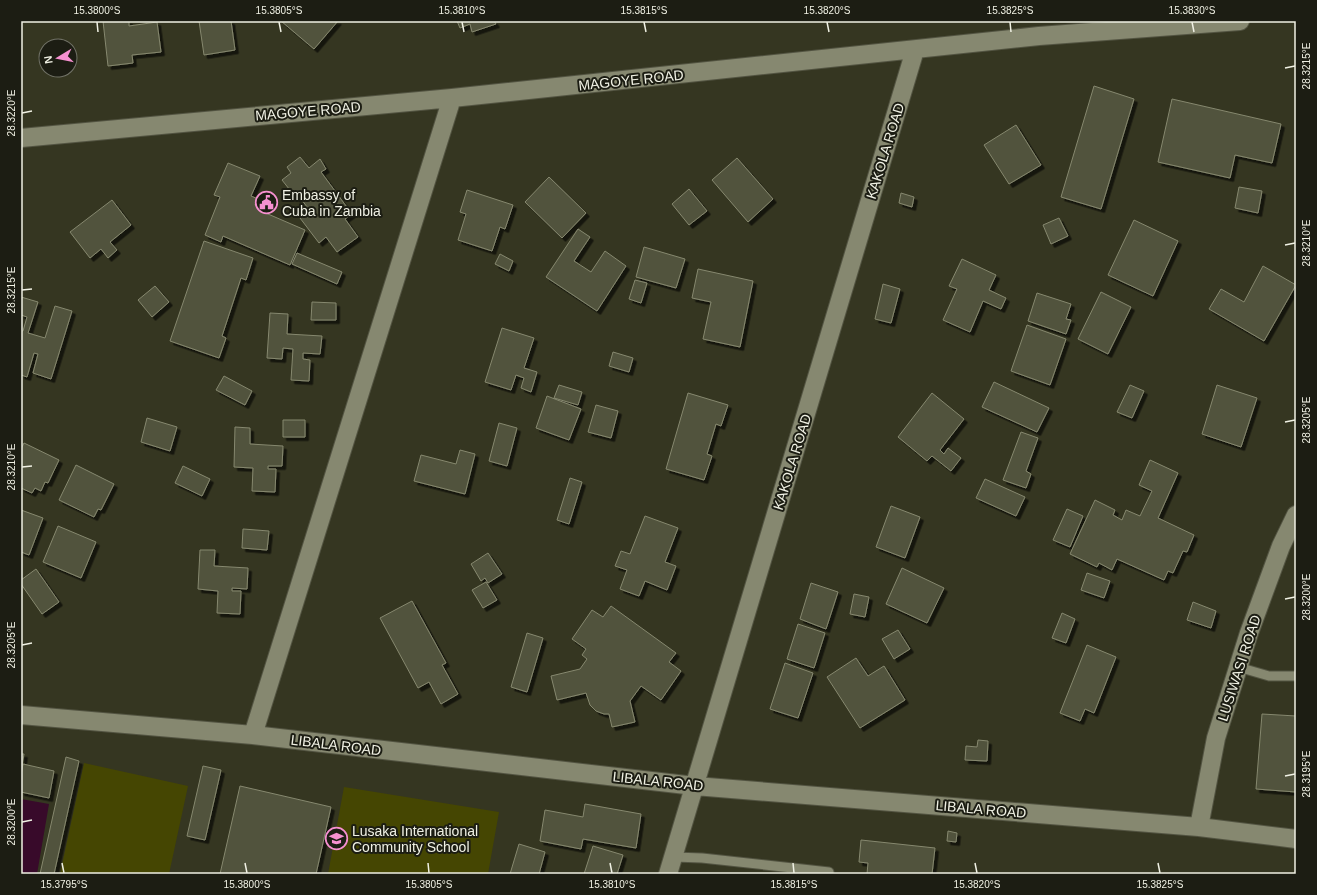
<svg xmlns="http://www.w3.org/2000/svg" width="1317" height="895" font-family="Arial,sans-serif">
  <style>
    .green { fill: #454602 }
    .water { fill: #380a2a }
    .building { fill: #51533c; stroke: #86886f; filter: url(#shadow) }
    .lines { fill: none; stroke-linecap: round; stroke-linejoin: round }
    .lane-casing { stroke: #535442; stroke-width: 11 }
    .street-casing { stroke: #535442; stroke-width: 20 }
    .lane { stroke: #868870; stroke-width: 9 }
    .street { stroke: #868870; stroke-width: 18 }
    .ticks { fill: none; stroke: #f0f1e4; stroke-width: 1.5 }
    .labels { text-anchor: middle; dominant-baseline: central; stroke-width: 4; stroke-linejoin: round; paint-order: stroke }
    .street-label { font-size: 14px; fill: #f0f1e4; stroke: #1c1d13 }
    .poi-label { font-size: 14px; fill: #f0f1e4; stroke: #1c1d13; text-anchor: start }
    .neatline { fill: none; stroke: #f0f1e4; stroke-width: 1.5 }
    .ticks-label { font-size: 10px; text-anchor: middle; fill: #f0f1e4 }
  </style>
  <defs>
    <filter id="shadow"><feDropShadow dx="3.5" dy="3.5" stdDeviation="0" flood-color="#0009"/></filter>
  </defs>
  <rect width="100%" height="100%" fill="#353621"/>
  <path class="green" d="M84 763 188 786 169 874H60Z
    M344 787 499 812 488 874H328Z"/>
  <path class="water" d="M21 799 49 804 37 874H21Z"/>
  <path class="building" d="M103 21H129V26L157 22 161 52 132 55 133 63 108 66Z
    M199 21H231L235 50 204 55Z
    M281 21H338L314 49Z
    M457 21H494L496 24 472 32 470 24 460 28Z
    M1094 86 1134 99 1101 209 1061 197Z
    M1172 99 1281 124 1272 163 1235 155 1230 178 1158 162Z
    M1016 125 1041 165 1009 184 984 145Z
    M300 157 309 168 320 159 326 169 321 172 352 214 345 219 358 237 337 252 326 237 319 243 300 218 310 211 299 196 297 199 282 180 291 173 287 167Z
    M737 158 773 199 748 222 712 180Z
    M228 163 260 176 251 196 258 199 255 205 262 208 261 211 305 230 290 265 223 236 221 242 205 235 220 197 214 195Z
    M549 177 586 213 562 238 525 202Z
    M1239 187 1262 191 1258 213 1235 208Z
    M689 189 707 211 689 225 672 204Z
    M467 190 513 205 505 229 500 227 492 251 458 240 466 214 460 212Z
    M901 193 914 197 912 207 899 203Z
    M112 200 131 225 110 242 117 250 108 258 101 249 90 258 70 232Z
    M1059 218 1068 236 1051 244 1043 225Z
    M1134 220 1178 241 1153 296 1108 275Z
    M578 229 590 237 574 261 591 272 605 251 626 266 597 311 546 277Z
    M204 241 253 258 246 280 241 278 222 336 226 338 219 358 170 341Z
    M644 247 685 259 676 288 636 277Z
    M297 253 342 272 337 284 292 264Z
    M500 254 513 261 509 271 495 264Z
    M962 259 996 275 989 290 1006 298 1001 309 983 301 970 332 943 320 957 289 949 286Z
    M1263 266 1296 285 1264 341 1209 309 1221 289 1244 302Z
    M698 269 753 281 740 347 703 339 711 302 692 298Z
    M635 280 647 283 641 303 629 299Z
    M883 284 900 289 891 323 875 319Z
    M155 286 169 302 152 317 138 300Z
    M1101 292 1131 307 1108 354 1078 339Z
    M1037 293 1071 304 1066 319 1071 320 1066 334 1028 321Z
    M21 297 38 302 28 333 45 338 55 306 72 311 51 379 33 373 38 354 34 353 27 377 21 375V331H23L27 317 21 315Z
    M312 302 336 303V320H311Z
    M270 313 288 314 287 334 322 336 320 354 303 353V359L310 360 309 381 291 380 293 349 283 348 282 359 267 358Z
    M1027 325 1066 339 1050 385 1011 371Z
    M502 328 534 338 524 368 537 372 531 392 521 388 524 378 516 375 511 390 485 382Z
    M613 352 633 358 629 372 609 366Z
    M224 376 252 391 245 405 216 390Z
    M994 382 1049 408 1037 432 982 407Z
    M559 385 582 392 578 405 554 398Z
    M1130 385 1144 391 1132 418 1117 412Z
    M1217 385 1257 398 1241 447 1202 434Z
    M688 393 728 405 721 426 716 424 707 454 712 456 704 480 666 469Z
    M932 393 964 419 940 450 944 454 948 448 961 458 951 471 932 456 927 461 898 437Z
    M547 396 581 409 569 440 536 428Z
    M596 405 618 411 611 438 588 432Z
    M147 418 177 427 170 451 141 442Z
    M283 420H305V437H283Z
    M499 423 517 428 507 466 489 461Z
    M235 427 250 428V444L283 446 282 466H268V469H276L275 492 252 491 253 468 234 467Z
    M1021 432 1038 438 1026 471 1031 474 1026 488 1003 480Z
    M24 443 59 460 48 483 45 482 41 491 35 488 32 493 21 488V449Z
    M460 450 475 454 465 494 414 481 421 455 456 464Z
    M1150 460 1178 473 1158 518 1194 535 1187 552 1183 551 1173 573 1168 571 1164 580 1117 559 1112 570 1099 563 1097 567 1070 554 1095 500 1115 510 1113 515 1122 520 1126 510 1140 516 1152 491 1139 485Z
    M76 465 114 484 101 510 98 509 94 517 59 500Z
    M183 466 210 479 202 496 175 483Z
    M570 478 582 482 569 524 557 520Z
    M985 479 1025 497 1016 516 976 498Z
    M891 506 920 517 905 558 876 547Z
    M1067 509 1083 516 1070 547 1053 540Z
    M21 510 43 518 29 555 21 552Z
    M645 516 678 528 665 562 676 566 667 590 645 581 639 596 620 589 627 570 615 566 621 551 630 554Z
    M58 526 96 542 81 578 43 562Z
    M243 529 269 531 267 550 242 548Z
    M200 550H215L214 566 248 568 247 589 232 588V591H241L240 614 217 613 218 591 198 589Z
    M488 553 502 574 488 583 485 578 481 581 471 564Z
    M902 568 944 588 927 623 886 604Z
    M36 569 59 602 42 614 21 584V580Z
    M1087 573 1110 581 1104 598 1081 590Z
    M486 582 497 600 483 608 472 590Z
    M811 583 838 592 826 629 800 619Z
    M854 594 869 597 865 617 850 614Z
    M412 601 446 663 442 665 458 694 441 704 429 682 418 688 380 618Z
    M1193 602 1216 611 1211 628 1187 620Z
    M611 606 676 653 669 662 681 671 661 700 641 686 630 701 635 722 612 727 609 714H604L596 711 590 705 586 693 557 700 551 676 580 669 587 659 582 655 586 649 572 639 592 610 603 617Z
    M1062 613 1075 619 1066 643 1052 638Z
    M798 624 825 633 814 668 787 659Z
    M898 630 910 649 894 659 882 639Z
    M527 633 543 638 527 692 511 687Z
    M1087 645 1116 657 1094 713 1085 709 1080 721 1060 713Z
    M856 658 868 676 884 666 905 700 860 728 827 677Z
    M785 663 813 673 798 718 770 709Z
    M1262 714 1296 716V792L1256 789Z
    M978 740 988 741 987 761 965 760 966 746 977 747Z
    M21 754H24L21 772Z
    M66 757 79 761 54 874H40Z
    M23 764 54 771 49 798 21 792V775Z
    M203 766 221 770 205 840 187 836Z
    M240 786 331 807 316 874H220Z
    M585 804 641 814 636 848 583 839 581 849 540 841 545 810 583 817Z
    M948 831 957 833 956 842 947 841Z
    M861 840 935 848 932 874H867L868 863 859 862Z
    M519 844 545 852 539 874H510Z
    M593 846 623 855 617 874H584Z"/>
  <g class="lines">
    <defs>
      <path id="lane" d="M1238 667 1269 676H1296
        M674 857 702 858 829 872"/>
      <path id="street" d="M21 138 452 98 1039 36 1240 21
        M21 715 253 735 695 786 1199 827 1296 839
        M253 735 452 98
        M1199 827 1216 738 1249 633 1281 546 1296 515
        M668 874 915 50"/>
    </defs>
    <use href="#lane" class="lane-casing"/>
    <use href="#street" class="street-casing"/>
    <use href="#lane" class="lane"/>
    <use href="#street" class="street"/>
  </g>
  <path class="ticks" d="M97 22 98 32M279 22 281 32M462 22 464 32M644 22 646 32M827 22 829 32M1010 22 1011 32M1192 22 1194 32M1285 68 1295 66M22 113 32 111M1285 245 1295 243M22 290 32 289M1285 422 1295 420M22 467 32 466M1285 599 1295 597M22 645 32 643M1285 776 1295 774M22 822 32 820M62 863 64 873M245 863 247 873M428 863 429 873M610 863 612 873M793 863 794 873M975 863 977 873M1158 863 1160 873"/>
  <defs>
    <symbol id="civic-ring" viewBox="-11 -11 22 22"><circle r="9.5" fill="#1c1d13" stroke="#f690d0" stroke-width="1.5"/><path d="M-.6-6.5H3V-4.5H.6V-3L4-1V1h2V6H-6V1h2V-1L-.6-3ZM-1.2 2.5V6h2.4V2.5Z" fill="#f690d0"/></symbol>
    <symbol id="school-ring" viewBox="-11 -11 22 22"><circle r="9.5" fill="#1c1d13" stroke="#f690d0" stroke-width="1.5"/><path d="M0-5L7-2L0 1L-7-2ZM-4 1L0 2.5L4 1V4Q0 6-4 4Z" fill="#f690d0"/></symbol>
  </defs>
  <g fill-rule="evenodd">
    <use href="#civic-ring" x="254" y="190" width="25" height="25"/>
    <use href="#school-ring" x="324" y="826" width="25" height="25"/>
  </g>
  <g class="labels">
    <g class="street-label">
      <text transform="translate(631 80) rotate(-6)">MAGOYE ROAD</text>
      <text transform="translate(308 111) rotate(-5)">MAGOYE ROAD</text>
      <text transform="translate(885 151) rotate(-73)">KAKOLA ROAD</text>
      <text transform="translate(792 462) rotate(-73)">KAKOLA ROAD</text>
      <text transform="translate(1239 668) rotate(-72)">LUSIWASI ROAD</text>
      <text transform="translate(336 745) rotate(7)">LIBALA ROAD</text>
      <text transform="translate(658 781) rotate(6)">LIBALA ROAD</text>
      <text transform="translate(981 809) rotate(5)">LIBALA ROAD</text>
    </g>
    <g class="poi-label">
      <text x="282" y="195">Embassy of<tspan x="282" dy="16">Cuba in Zambia</tspan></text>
      <text x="352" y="831">Lusaka International<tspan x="352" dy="16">Community School</tspan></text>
    </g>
  </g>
  <rect width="1317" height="895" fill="none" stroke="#1c1d13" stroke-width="44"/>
  <g transform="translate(58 58) rotate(260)"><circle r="19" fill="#1c1d13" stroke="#717267"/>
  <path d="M0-3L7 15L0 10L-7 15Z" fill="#f690d0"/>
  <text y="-6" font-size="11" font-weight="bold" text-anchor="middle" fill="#f0f1e4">N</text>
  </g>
  <rect x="22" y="22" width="1273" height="851" class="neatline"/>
  <g class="ticks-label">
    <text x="97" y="14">15.3800°S</text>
    <text x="279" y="14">15.3805°S</text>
    <text x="462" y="14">15.3810°S</text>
    <text x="644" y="14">15.3815°S</text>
    <text x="827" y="14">15.3820°S</text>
    <text x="1010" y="14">15.3825°S</text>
    <text x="1192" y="14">15.3830°S</text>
    <text transform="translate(1306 66) rotate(-90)" y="4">28.3215°E</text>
    <text transform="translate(11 113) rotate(-90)" y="4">28.3220°E</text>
    <text transform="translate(1306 243) rotate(-90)" y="4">28.3210°E</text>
    <text transform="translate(11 290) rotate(-90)" y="4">28.3215°E</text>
    <text transform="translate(1306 420) rotate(-90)" y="4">28.3205°E</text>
    <text transform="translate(11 467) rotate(-90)" y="4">28.3210°E</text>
    <text transform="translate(1306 597) rotate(-90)" y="4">28.3200°E</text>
    <text transform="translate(11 645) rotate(-90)" y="4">28.3205°E</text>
    <text transform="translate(1306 774) rotate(-90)" y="4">28.3195°E</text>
    <text transform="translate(11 822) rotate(-90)" y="4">28.3200°E</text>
    <text x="64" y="888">15.3795°S</text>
    <text x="247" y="888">15.3800°S</text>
    <text x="429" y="888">15.3805°S</text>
    <text x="612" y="888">15.3810°S</text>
    <text x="794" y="888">15.3815°S</text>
    <text x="977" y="888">15.3820°S</text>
    <text x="1160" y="888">15.3825°S</text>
  </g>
</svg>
